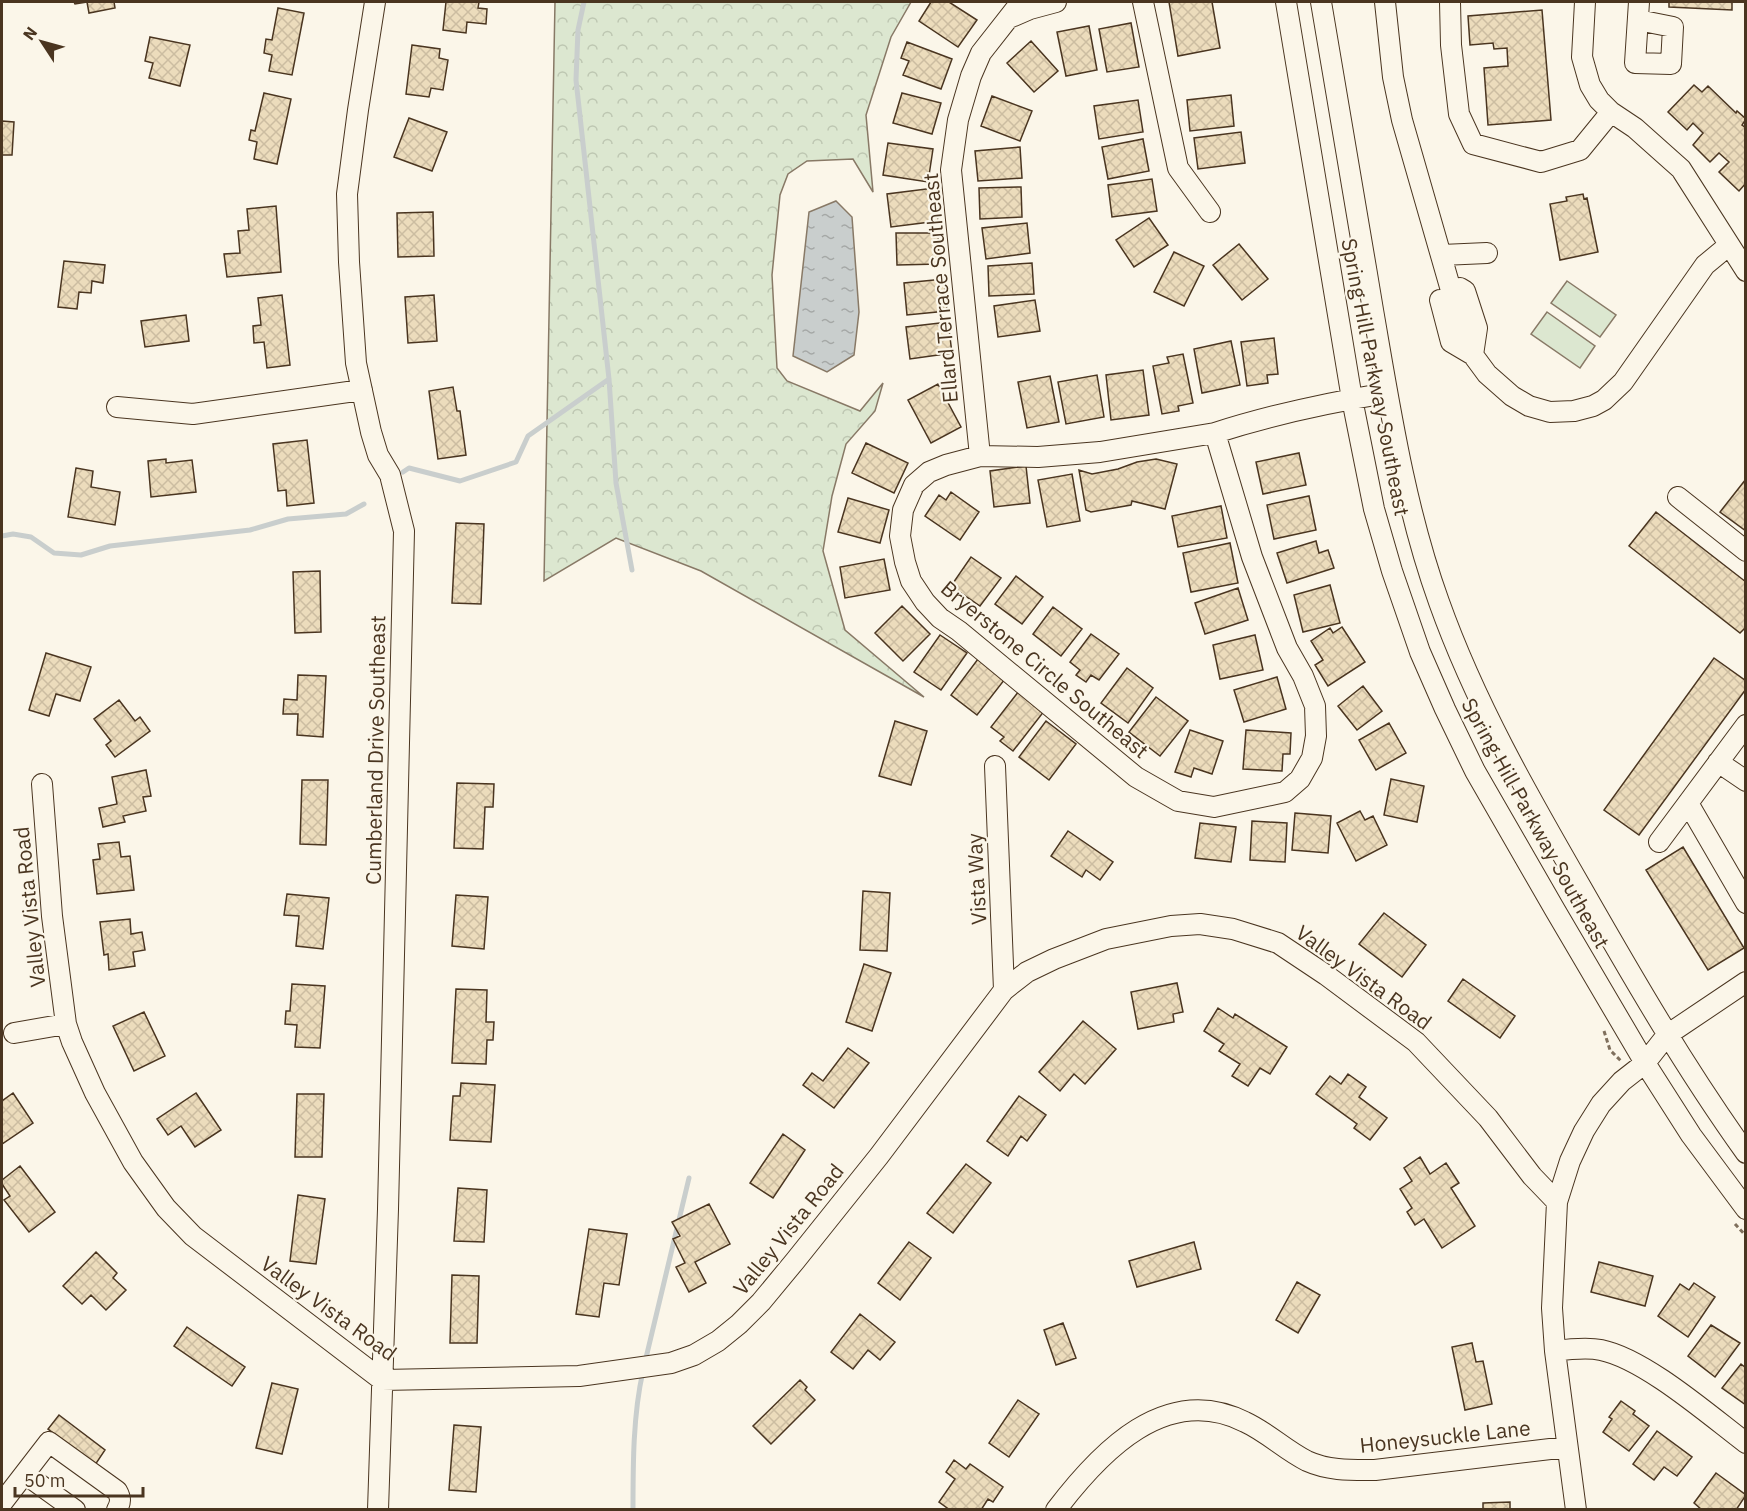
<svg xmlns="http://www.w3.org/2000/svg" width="1747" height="1511" font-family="'IBM Plex Sans',sans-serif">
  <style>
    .forest { fill: url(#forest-crowns); stroke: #887966; stroke-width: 1.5 }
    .pitch { fill: #dce7d0; stroke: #887966; stroke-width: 1.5 }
    .water { fill: url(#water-ripples); stroke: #887966; stroke-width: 1.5 }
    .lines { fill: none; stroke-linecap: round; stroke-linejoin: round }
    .stream { stroke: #c9cecd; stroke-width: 5 }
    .building { fill: url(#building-cross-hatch); stroke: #4a3520; stroke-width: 1.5 }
    .minor-casing { stroke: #4a3520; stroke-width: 22 }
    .path { stroke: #7f6f5c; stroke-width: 3; stroke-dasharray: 4.5 3; stroke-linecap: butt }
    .minor { stroke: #fbf6e9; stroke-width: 20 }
    .labels { text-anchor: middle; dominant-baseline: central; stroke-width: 4.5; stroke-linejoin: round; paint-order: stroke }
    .street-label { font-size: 21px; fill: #4a3520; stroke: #fbf6e9 }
  </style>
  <defs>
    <pattern id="forest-crowns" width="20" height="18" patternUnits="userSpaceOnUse" patternTransform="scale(1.5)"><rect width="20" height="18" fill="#dce7d0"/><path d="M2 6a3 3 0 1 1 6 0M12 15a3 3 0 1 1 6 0" fill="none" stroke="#bec7b2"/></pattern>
    <pattern id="water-ripples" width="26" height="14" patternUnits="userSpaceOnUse" patternTransform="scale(1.5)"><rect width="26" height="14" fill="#c9cecd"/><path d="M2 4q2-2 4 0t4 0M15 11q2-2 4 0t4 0" fill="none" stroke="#a5a8a6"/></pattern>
    <pattern id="building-cross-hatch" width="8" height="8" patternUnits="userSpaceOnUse" patternTransform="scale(1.5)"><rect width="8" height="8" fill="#ecdcbc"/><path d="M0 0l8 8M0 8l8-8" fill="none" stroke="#ccbda1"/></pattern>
  </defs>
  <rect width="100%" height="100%" fill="#fbf6e9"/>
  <path class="forest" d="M555 2H911L891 37 866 115 873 192 853 159 807 161 788 174 780 195 772 275 777 368 787 381 860 411 883 383 875 411 846 444 832 496 823 551 845 630 924 697 701 571 616 538 544 581Z"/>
  <path class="pitch" d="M1567 281 1616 315 1600 337 1551 303Z
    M1547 312 1595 346 1580 368 1531 334Z"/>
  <path class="water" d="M836 201 852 217 859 312 854 355 827 372 793 356 809 212Z"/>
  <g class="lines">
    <path class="stream" d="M584 2 578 30 576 80 609 379 616 483 632 570
      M403 472 409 468 460 481 516 462 528 436 609 379
      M2 536 13 534 31 537 54 553 81 555 110 546 250 530 288 519 346 514 364 504
      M645 1362 689 1178
      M633 1510C633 1464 633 1415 643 1371"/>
  </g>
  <path class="building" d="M74 2H114L115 8 89 13 87 2 75 4Z
    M446 2H479L478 8 487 9 486 24 467 22 466 33 443 30Z
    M931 2H949L977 20 958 47 919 21Z
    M1169 2H1212L1220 48 1178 56Z
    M1669 2H1732V10L1669 7Z
    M278 8 304 13 292 75 269 71 272 55 264 53 266 39 272 40Z
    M1542 10 1551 120 1488 125 1484 68 1508 66 1507 48 1494 49 1493 43 1470 45 1468 16Z
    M1131 23 1139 67 1107 72 1099 29Z
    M1089 26 1097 70 1066 76 1057 32Z
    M150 37 190 45 180 86 149 78 153 63 145 61Z
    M1031 41 1058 71 1034 92 1007 63Z
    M907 42 952 59 941 89 903 75 909 61 901 58Z
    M412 45 440 49 439 58 448 60 443 90 431 88 429 97 406 94Z
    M1694 85 1702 92 1708 86 1736 113 1737 111 1746 119 1742 125 1746 128V183L1739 191 1719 172 1729 162 1719 153 1710 162 1693 145 1703 133 1693 123 1687 130 1668 112Z
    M264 93 291 99 277 164 254 159 257 142 249 140 251 130 255 131Z
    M902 93 941 103 932 134 893 123Z
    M1231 95 1234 126 1190 131 1187 100Z
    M992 96 1032 111 1020 141 981 126Z
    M1138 100 1143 132 1099 139 1094 106Z
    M409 118 447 132 432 171 394 157Z
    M2 121 14 122 12 155H2Z
    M1241 132 1245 163 1198 169 1194 138Z
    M1143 139 1149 171 1108 179 1102 147Z
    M888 143 933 149 928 182 883 175Z
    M1020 147 1022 178 978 181 975 151Z
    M1152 179 1157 211 1112 217 1108 185Z
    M1021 187 1022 217 980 219 979 188Z
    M934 188 938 221 891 227 887 194Z
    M1583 194 1584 199 1587 198 1598 252 1560 260 1550 204 1567 201 1566 197Z
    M276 206 281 272 227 277 224 254 240 253 238 231 249 230 247 209Z
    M433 212 434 256 398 257 397 213Z
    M1149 218 1168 245 1134 267 1116 240Z
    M1027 223 1030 253 986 259 982 228Z
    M896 233H938L939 264 897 265Z
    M1239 244 1268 279 1242 300 1213 265Z
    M1174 252 1204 266 1184 306 1154 292Z
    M64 261 105 265 103 283 92 281 91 293 79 292 77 309 58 307Z
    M1032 263 1034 294 989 296 988 266Z
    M944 279 947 311 907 315 904 283Z
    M282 295 290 365 267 368 264 342 254 343 253 326 261 325 258 298Z
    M434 295 437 341 408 343 405 297Z
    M1035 300 1040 331 998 337 994 306Z
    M186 315 189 341 145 347 141 321Z
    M948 322 952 353 910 359 906 327Z
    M1274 338 1278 374 1267 375 1268 383 1247 386 1241 342Z
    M1231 341 1240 385 1202 393 1194 349Z
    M1183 354 1193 403 1178 406 1179 411 1162 414 1153 366 1169 363 1167 357Z
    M1143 370 1149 415 1111 420 1106 375Z
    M1097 375 1104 417 1066 424 1058 382Z
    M1050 376 1059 422 1027 428 1018 382Z
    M938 384 961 427 931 443 908 400Z
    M453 387 457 411H460L466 455 438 459 429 391Z
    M307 440 314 503 287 506 286 490 278 491 273 444Z
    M866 443 908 463 894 493 852 473Z
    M1299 453 1306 485 1263 494 1256 462Z
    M166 459V463L192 460 196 492 151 497 148 461Z
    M1156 459 1177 464 1165 509 1132 501 1131 505 1091 512 1086 510 1079 470 1092 474 1118 469 1137 462Z
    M1026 466 1030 503 994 507 990 471Z
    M76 468 93 471 91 487 120 492 115 525 68 517Z
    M1072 474 1080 521 1047 527 1038 480Z
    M1746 479V531L1720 512Z
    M951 492 979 512 960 540 925 516 939 495 946 500Z
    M1309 496 1316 530 1274 539 1267 505Z
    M848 498 889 510 880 543 838 532Z
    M1221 506 1227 538 1178 547 1172 516Z
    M1656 512 1746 582V627L1740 633 1629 546Z
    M456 523 484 524 481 604 452 603Z
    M1316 541 1319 553 1328 550 1334 568 1287 583 1277 553Z
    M1230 543 1238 583 1191 592 1183 553Z
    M971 557 1001 578 980 606 951 586Z
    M884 559 890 590 845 598 840 567Z
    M320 571 321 632 295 633 293 572Z
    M1016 576 1043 597 1022 624 995 604Z
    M1330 585 1340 623 1303 632 1294 595Z
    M1238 588 1248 620 1205 634 1195 603Z
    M902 606 930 634 903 661 875 633Z
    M1053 607 1082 629 1061 656 1033 634Z
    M1342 627 1365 662 1328 686 1315 665 1323 660 1311 641 1330 628 1333 633Z
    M1091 634 1119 654 1099 680 1091 675 1086 682 1076 675 1080 670 1070 662Z
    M940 635 967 653 941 690 914 672Z
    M1255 635 1263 670 1220 679 1213 645Z
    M46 653 91 667 80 701 56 694 49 716 29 710Z
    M1714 658 1746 681V689L1639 835 1604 810Z
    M978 659 1005 679 977 715 951 695Z
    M1127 668 1153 688 1128 723 1101 703Z
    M298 675 326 676 323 737 297 735 298 714H283L284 699 297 700Z
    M1277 677 1286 709 1244 722 1234 690Z
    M1363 686 1382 711 1357 730 1338 706Z
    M1019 691 1045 710 1013 751 1000 741 1004 737 991 727Z
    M1156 697 1188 721 1160 756 1129 732Z
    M119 700 135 721 140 717 150 731 115 757 106 745 111 741 94 719Z
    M895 721 927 731 911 785 879 776Z
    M1046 721 1076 744 1049 780 1019 757Z
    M1389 723 1406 753 1376 770 1359 740Z
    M1190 730 1223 741 1212 774 1194 768 1191 777 1175 772Z
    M1246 730 1291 733 1290 754H1283L1282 771 1243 769Z
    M146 770 151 796 143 797 146 811 123 816 125 822 103 827 99 808 117 804 112 777Z
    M1391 779 1424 786 1417 822 1384 815Z
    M302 780H328L326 845 300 844Z
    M457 783 494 784 493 807H485L483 849 454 848Z
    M1360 811 1365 820 1373 816 1387 845 1356 861 1337 823Z
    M1295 813 1331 816 1328 853 1292 850Z
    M1252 821 1287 823 1285 862 1250 860Z
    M1200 823 1236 827 1231 862 1195 858Z
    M1068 831 1113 862 1100 880 1086 870 1082 877 1051 856Z
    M119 842 121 857 130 856 134 890 97 894 93 860 100 859 98 844Z
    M1683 847 1744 948 1708 970 1646 870Z
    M863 891 890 893 887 951 860 950Z
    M287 894 329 898 323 949 296 946 299 916 284 915Z
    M456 895 488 897 484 949 452 946Z
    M1384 913 1426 945 1402 977 1359 944Z
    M130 919 131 934 142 932 145 950 133 952 135 966 109 970 108 954 104 955 100 922Z
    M864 964 891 973 872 1031 846 1022Z
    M1463 979 1515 1016 1500 1038 1448 1001Z
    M1177 983 1183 1012 1173 1014 1174 1022 1138 1029 1131 992Z
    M292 984 325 986 320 1048 295 1047 297 1025 285 1024 286 1011H290Z
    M456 989 487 990 486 1022H494L493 1040H487L486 1064 452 1063Z
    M1218 1008 1233 1018 1235 1014 1287 1047 1270 1074 1260 1068 1248 1086 1232 1076 1240 1064 1219 1051 1224 1044 1204 1031Z
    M144 1012 165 1056 134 1071 113 1026Z
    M1083 1021 1116 1049 1085 1084 1074 1074 1060 1091 1039 1072Z
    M848 1048 869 1063 834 1108 803 1085 812 1073 823 1081Z
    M1348 1074 1366 1087 1359 1097 1387 1118 1370 1140 1354 1128 1357 1124 1316 1094 1330 1076 1341 1084Z
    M461 1083 495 1085 491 1142 450 1140 453 1096H460Z
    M13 1093 33 1123 2 1144V1101Z
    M196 1093 221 1130 195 1147 181 1126 168 1135 157 1119Z
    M297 1094H324L322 1157H295Z
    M1019 1096 1046 1115 1027 1141 1021 1136 1008 1156 987 1141Z
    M783 1134 805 1150 773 1198 750 1183Z
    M1420 1157 1430 1174 1446 1163 1459 1183 1451 1188 1475 1226 1442 1248 1424 1219 1415 1225 1407 1212 1412 1208 1400 1189 1412 1181 1404 1168Z
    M966 1164 991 1183 953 1233 927 1213Z
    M20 1166 55 1212 29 1232 4 1200 10 1196 2 1184V1180Z
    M458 1188 487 1190 484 1242 454 1241Z
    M298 1195 325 1199 316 1264 290 1261Z
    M709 1204 730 1244 695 1262 706 1283 689 1292 676 1267 685 1263 673 1239 680 1236 672 1222Z
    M589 1229 627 1234 619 1285 604 1283 599 1317 576 1314Z
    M909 1242 931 1258 900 1300 878 1283Z
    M1194 1242 1201 1269 1137 1287 1129 1261Z
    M96 1252 117 1273 113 1278 126 1290 106 1310 91 1295 82 1304 63 1286Z
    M1599 1262 1653 1276 1645 1306 1591 1292Z
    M452 1275 479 1276 477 1343H450Z
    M1297 1282 1320 1295 1298 1333 1276 1320Z
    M1694 1283 1715 1297 1688 1337 1658 1316 1680 1284 1689 1290Z
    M860 1314 895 1342 880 1360 868 1350 853 1369 831 1352Z
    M1063 1323 1076 1358 1056 1365 1044 1330Z
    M1711 1325 1740 1343 1715 1377 1688 1356Z
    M187 1327 245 1367 232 1386 174 1346Z
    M1472 1343 1476 1362 1483 1361 1492 1404 1465 1410 1452 1347Z
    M1741 1364 1746 1368V1405L1722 1388Z
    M800 1380 807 1387 805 1390 815 1400 771 1444 753 1426Z
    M272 1383 298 1389 282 1454 256 1448Z
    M1018 1400 1039 1414 1009 1457 989 1443Z
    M1621 1401 1635 1411 1633 1414 1649 1426 1629 1451 1603 1432 1612 1419 1609 1417Z
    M59 1415 105 1450 95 1465 48 1429Z
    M454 1425 481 1427 476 1492 449 1490Z
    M1657 1431 1692 1457 1677 1476 1664 1467 1654 1480 1633 1464Z
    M954 1460 966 1469 970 1464 1003 1487 993 1502 988 1499 981 1510H950L939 1502 955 1479 946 1472Z
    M1716 1473 1746 1495 1736 1510H1702L1694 1503Z
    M1510 1502V1510H1483V1503Z"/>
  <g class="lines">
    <defs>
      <path id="minor" d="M375 2 358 110 347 194 349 262 356 363 371 432 378 455 390 475 404 531 388 1209 378 1510
        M1143 2 1178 168 1210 212
        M1286 2 1352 399 1374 509 1392 571 1420 652 1445 709 1475 771 1555 910 1645 1063 1691 1135 1746 1209
        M1321 2C1338 104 1356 207 1373 310 1390 408 1405 508 1439 602 1475 703 1528 795 1581 887 1633 978 1685 1068 1746 1153
        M1385 2 1393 77 1402 120 1463 332 1473 355 1487 374 1512 396 1529 406 1550 412 1574 411 1593 406 1604 400 1623 382 1705 265 1728 246
        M1450 2 1451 45 1459 114 1473 144 1541 162 1580 150 1611 112
        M1585 2 1582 57 1590 85 1599 100 1611 112 1635 128 1681 169 1746 271
        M1009 18 1030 9 1056 2
        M1638 20 1673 27 1671 64 1635 63 1639 2
        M1442 255 1487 253
        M1460 288 1465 291 1477 328 1473 355
        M1440 300 1451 342 1473 355
        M117 407 193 414 362 390
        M1215 433 1252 557 1287 648 1303 676 1315 706 1316 736 1312 758 1300 779 1285 792 1214 807 1178 801 1136 777 959 631 940 618 925 602 911 581 905 562 900 536 903 510 914 485 929 472 946 465 980 456 1038 457 1100 452Z
        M1215 433C1274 414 1326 403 1387 393
        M980 456 951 170 958 120 971 76 981 53 1021 2
        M1678 497 1746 551
        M1718 762 1746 781
        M995 766 1004 990
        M42 784 52 916 66 1024 72 1042 95 1093 133 1162 166 1208 193 1236 382 1380 579 1376 671 1363 694 1355 718 1341 739 1324 761 1302 795 1261 879 1156 1004 990 1027 972 1054 959 1106 939 1171 926 1200 924 1233 929 1278 943 1326 975 1416 1042 1488 1118 1532 1176 1557 1202
        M1688 803 1746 903
        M1659 842 1746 725
        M14 1033 66 1024
        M1555 1351C1570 1349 1587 1347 1601 1350 1645 1359 1709 1415 1746 1443
        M25 1474 75 1510
        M2 1503 49 1442 117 1491C121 1498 121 1502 117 1510
        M1056 1510C1100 1452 1166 1382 1245 1422 1267 1432 1285 1450 1307 1461 1329 1471 1352 1470 1375 1470L1567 1447
        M1576 1510 1555 1351 1552 1308 1557 1202 1570 1161 1584 1131 1601 1104 1622 1081 1645 1063 1667 1035 1746 982"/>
    </defs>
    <use href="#minor" class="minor-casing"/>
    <path class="path" d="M1604 1031 1610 1050 1621 1061
      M1735 1224 1746 1236"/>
    <use href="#minor" class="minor"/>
  </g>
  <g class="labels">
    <g class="street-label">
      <text transform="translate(940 288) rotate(-95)">Ellard Terrace Southeast</text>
      <text transform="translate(1376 377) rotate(79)">Spring Hill Parkway Southeast</text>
      <text transform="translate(1045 669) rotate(40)">Bryerstone Circle Southeast</text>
      <text transform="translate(375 750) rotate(-89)">Cumberland Drive Southeast</text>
      <text transform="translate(1536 823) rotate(61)">Spring Hill Parkway Southeast</text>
      <text transform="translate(976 879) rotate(-93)">Vista Way</text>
      <text transform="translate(29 907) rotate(-96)">Valley Vista Road</text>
      <text transform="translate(1364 977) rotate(36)">Valley Vista Road</text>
      <text transform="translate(788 1229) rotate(-51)">Valley Vista Road</text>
      <text transform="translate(329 1308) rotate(36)">Valley Vista Road</text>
      <text transform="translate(1445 1436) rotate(-6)">Honeysuckle Lane</text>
    </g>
  </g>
  <rect width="1747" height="1511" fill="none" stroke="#4a3520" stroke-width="6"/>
  <g transform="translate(42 42) rotate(306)" stroke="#fbf6e9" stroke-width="4.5" paint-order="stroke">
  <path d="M0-4.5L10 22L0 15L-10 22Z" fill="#4a3520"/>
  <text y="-9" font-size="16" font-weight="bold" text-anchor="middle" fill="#4a3520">N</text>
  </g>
  <path d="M15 1487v9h128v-9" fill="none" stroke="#4a3520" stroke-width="3"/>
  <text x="24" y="1487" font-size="18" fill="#4a3520" stroke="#fbf6e9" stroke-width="4.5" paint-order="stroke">50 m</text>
</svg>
